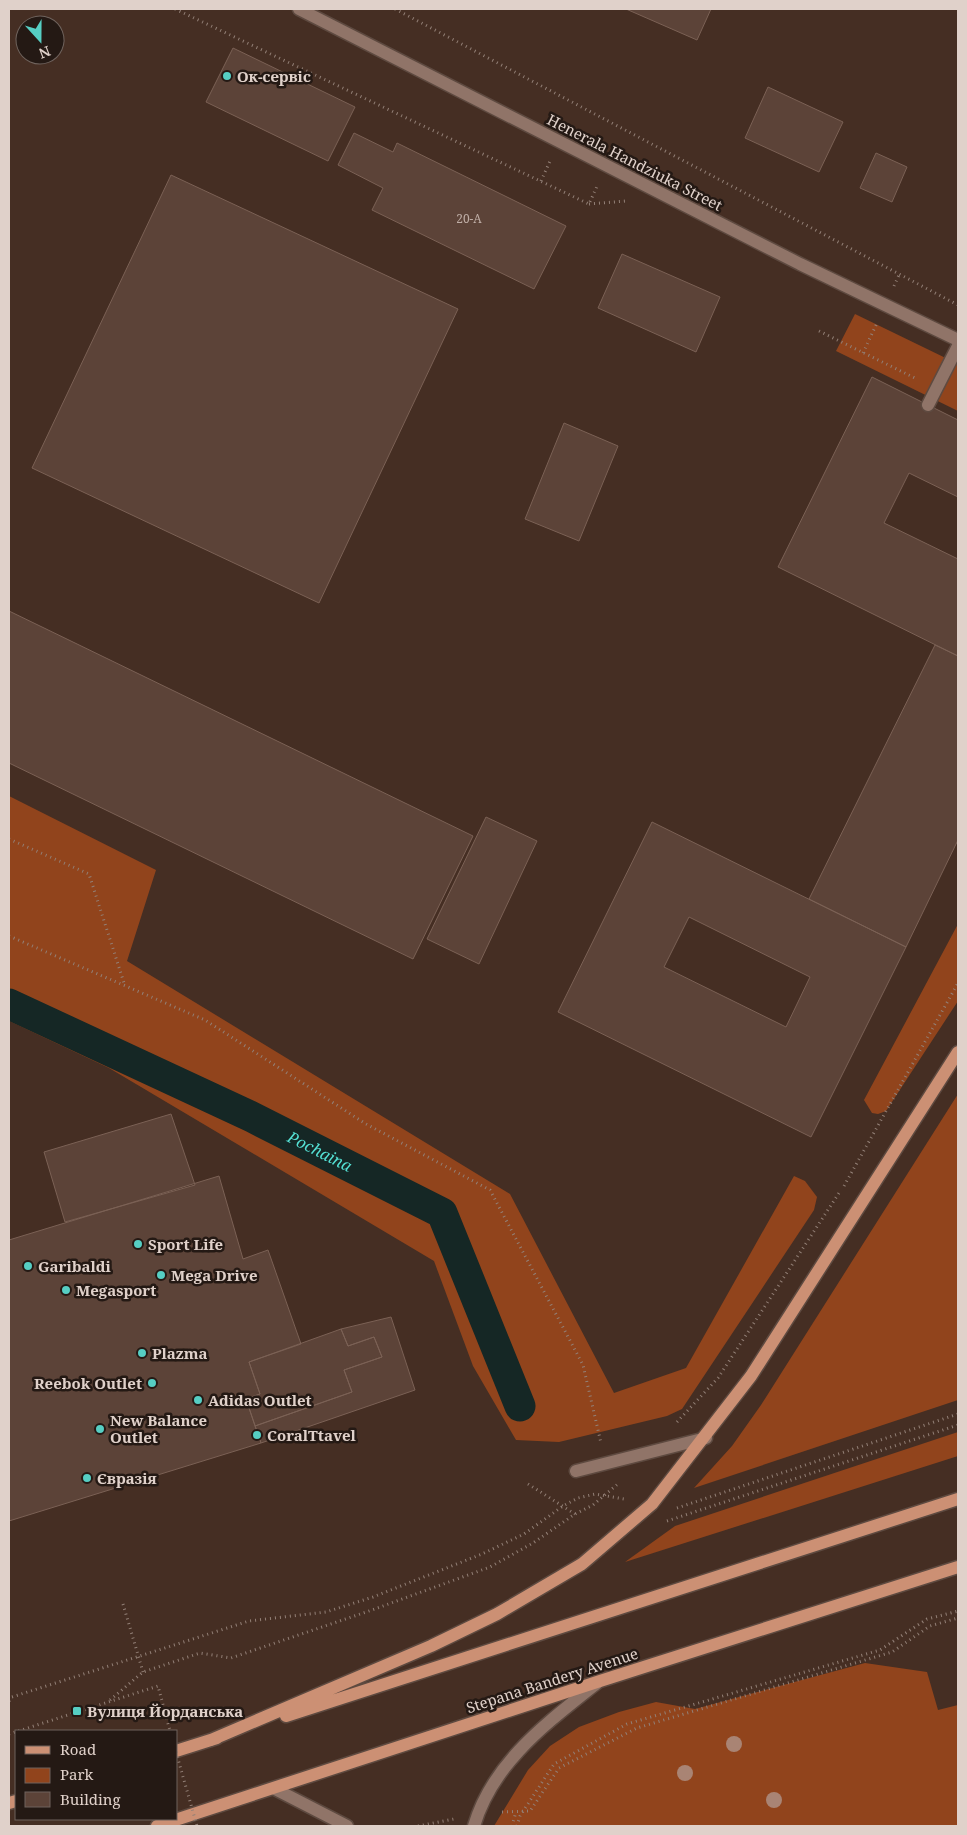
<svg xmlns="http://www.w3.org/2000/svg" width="967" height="1835" font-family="'Noto Serif',serif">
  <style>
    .green { fill: #91441c }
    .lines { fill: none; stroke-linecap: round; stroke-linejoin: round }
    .canal { stroke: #152725; stroke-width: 31 }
    .building { fill: #5c4338; stroke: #7b6155; fill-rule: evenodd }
    .service-casing { stroke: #5e4a40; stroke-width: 15 }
    .minor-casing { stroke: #5e4a40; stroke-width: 15 }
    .secondary-casing { stroke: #5e4a40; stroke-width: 15 }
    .primary-casing { stroke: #5e4a40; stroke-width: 15 }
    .path { stroke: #938077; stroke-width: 3; stroke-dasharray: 1 4; stroke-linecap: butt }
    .service { stroke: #907468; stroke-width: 12 }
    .minor { stroke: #907468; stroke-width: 12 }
    .secondary { stroke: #907468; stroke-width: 12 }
    .primary { stroke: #cc9074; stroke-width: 12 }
    .path-bridge { stroke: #938077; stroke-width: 3; stroke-dasharray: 1 4; stroke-linecap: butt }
    .tree { fill: #a98474 }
    .poi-dot { fill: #56cec3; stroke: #241914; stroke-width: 2 }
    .labels { text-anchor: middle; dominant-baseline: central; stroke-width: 5; stroke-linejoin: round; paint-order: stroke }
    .number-label { font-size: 12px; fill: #bfaea6 }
    .poi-label { font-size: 15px; font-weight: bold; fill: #e0d1ca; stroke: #241914; text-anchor: start }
    .street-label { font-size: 15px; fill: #e0d1ca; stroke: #241914 }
    .water-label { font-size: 16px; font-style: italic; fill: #54dfd3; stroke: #241914 }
  </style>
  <rect width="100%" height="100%" fill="#452e23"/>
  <path class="green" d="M855 314 958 364V411L836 351Z
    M9 796 156 870 127 961 510 1194 614 1393 686 1368 794 1176 805 1181 817 1197 814 1210 682 1409 667 1416 559 1442 516 1440 473 1366 434 1261 109 1068 9 1021Z
    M958 924V1001L886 1111 878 1114 872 1113 864 1100Z
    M958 1094V1400L694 1488 732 1446 761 1405Z
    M958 1432V1456L625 1562 675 1526Z
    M865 1663 927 1672 938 1710 958 1705V1826H494L528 1770 550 1746 579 1727 619 1712 656 1702 695 1709Z"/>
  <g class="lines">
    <path class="canal" id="s1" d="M9 1004 252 1117 442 1213 520 1406"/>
  </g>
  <path class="building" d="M626 9H711L697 40Z
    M233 48 355 107 328 161 206 102Z
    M768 87 843 122 819 172 745 138Z
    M354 133 393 152 397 143 566 226 534 289 372 210 383 188 338 165Z
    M876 153 907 167 892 202 860 188Z
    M171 175 458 309 319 603 32 468Z
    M622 254 720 297 696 352 598 308Z
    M872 377 958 420V497L909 473 884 523 958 559V656L778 567Z
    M564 423 618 446 579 541 525 519Z
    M9 611 473 836 413 959 9 763Z
    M935 645 958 656V840L906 947 809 899Z
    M486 817 537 841 479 964 427 939Z
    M652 822 906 947 811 1137 558 1012ZM689 917 810 977 786 1027 664 967Z
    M171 1114 195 1185 65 1222 44 1152Z
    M219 1176 243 1259 268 1250 301 1344 249 1362 260 1394 246 1399 261 1443 9 1521V1240Z
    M391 1317 415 1390 261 1443 255 1426 352 1392 344 1370 382 1357 374 1337 348 1346 341 1329Z
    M341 1329 348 1346 374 1337 382 1357 344 1370 352 1392 255 1426 246 1399 260 1394 249 1362Z"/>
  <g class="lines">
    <defs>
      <path id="service" d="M928 405 958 346
        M576 1471 706 1438"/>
      <path id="minor" d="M299 9 800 264 958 340"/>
      <path id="secondary" d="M275 1789 347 1826
        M474 1826C493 1762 547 1723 597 1683"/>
      <path id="primary" d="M286 1716 958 1499
        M211 1740 431 1646 497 1614 582 1564 652 1504 751 1376 958 1052
        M176 1751 217 1738
        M9 1803 16 1801
        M157 1826 600 1681 958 1567"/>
    </defs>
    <use href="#service" class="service-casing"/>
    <use href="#minor" class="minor-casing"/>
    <use href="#secondary" class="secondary-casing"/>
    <use href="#primary" class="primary-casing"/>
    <path class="path" d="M175 9 589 204 598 184
      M395 9 958 305
      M541 181 550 161
      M589 204 626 201
      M894 286 899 275
      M819 331 917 379
      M863 353 877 323
      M9 839 89 874 125 986
      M9 936 205 1020 366 1124 490 1190 583 1365 601 1443
      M844 1186 958 983
      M677 1422 718 1378 839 1193
      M528 1484 575 1514
      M677 1508 958 1414
      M667 1521 958 1425
      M123 1604 143 1672
      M110 1700 143 1672 200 1653 231 1658 372 1610 490 1567 533 1543 575 1514 593 1505 619 1483
      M9 1701 12 1697 249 1621 326 1612 373 1597 482 1554 524 1534 563 1506 578 1498 595 1494 624 1499
      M9 1734 158 1686 170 1731
      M502 1812 530 1811 559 1768 637 1728 892 1652 930 1626 958 1618
      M418 1826 454 1819
      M512 1826 516 1812
      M517 1826 520 1816 554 1764 627 1724 880 1650 927 1619 958 1611"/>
    <use href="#service" class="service"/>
    <use href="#minor" class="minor"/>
    <use href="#secondary" class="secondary"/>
    <use href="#primary" class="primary"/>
    <path class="path-bridge" d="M176 1752 197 1826"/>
  </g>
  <g class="tree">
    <circle cx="734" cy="1744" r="8"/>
    <circle cx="685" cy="1773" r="8"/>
    <circle cx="774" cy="1800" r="8"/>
  </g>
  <g class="poi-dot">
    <circle cx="227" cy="76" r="5"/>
    <circle cx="138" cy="1244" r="5"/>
    <circle cx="28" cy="1266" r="5"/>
    <circle cx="161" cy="1275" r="5"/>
    <circle cx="66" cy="1290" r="5"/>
    <circle cx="142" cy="1353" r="5"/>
    <circle cx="152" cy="1383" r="5"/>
    <circle cx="198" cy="1400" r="5"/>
    <circle cx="100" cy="1429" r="5"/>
    <circle cx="257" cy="1435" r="5"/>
    <circle cx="87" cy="1478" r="5"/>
    <rect x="72" y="1706" width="10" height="10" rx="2.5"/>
  </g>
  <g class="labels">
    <g class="number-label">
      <text x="469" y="218">20-А</text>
    </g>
    <g class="poi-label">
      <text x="237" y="76">Ок-сервіс</text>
      <text x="148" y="1244">Sport Life</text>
      <text x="38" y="1266">Garibaldi</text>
      <text x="171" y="1275">Mega Drive</text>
      <text x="76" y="1290">Megasport</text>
      <text x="152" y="1353">Plazma</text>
      <text x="142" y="1383" text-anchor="end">Reebok Outlet</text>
      <text x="208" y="1400">Adidas Outlet</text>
      <text x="110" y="1420">New Balance<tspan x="110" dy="17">Outlet</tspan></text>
      <text x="267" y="1435">CoralTtavel</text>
      <text x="97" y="1478">Євразія</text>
      <text x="87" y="1711">Вулиця Йорданська</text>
    </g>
    <g class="street-label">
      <text transform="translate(635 162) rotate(27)">Henerala Handziuka Street</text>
      <text transform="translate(552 1680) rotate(-18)">Stepana Bandery Avenue</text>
    </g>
    <g class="water-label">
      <text stroke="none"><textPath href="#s1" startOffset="344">Pochaina</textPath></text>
    </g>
  </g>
  <rect width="967" height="1835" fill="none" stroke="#e0d1ca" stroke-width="20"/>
  <rect x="15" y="1730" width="162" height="90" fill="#241914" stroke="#6f635d"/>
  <rect x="25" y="1746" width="25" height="8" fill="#cc9074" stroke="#6f635d"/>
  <text x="60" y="1755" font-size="15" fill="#e0d1ca">Road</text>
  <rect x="25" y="1768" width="25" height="15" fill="#91441c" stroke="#6f635d"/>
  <text x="60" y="1780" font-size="15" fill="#e0d1ca">Park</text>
  <rect x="25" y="1792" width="25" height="15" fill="#5c4338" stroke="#6f635d"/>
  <text x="60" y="1805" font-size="15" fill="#e0d1ca">Building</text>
  <g transform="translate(40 40) rotate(159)"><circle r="24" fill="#241914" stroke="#6f635d"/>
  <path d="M0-4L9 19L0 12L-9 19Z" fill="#56cec3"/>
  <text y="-8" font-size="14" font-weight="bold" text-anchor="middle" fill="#e0d1ca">N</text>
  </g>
</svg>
